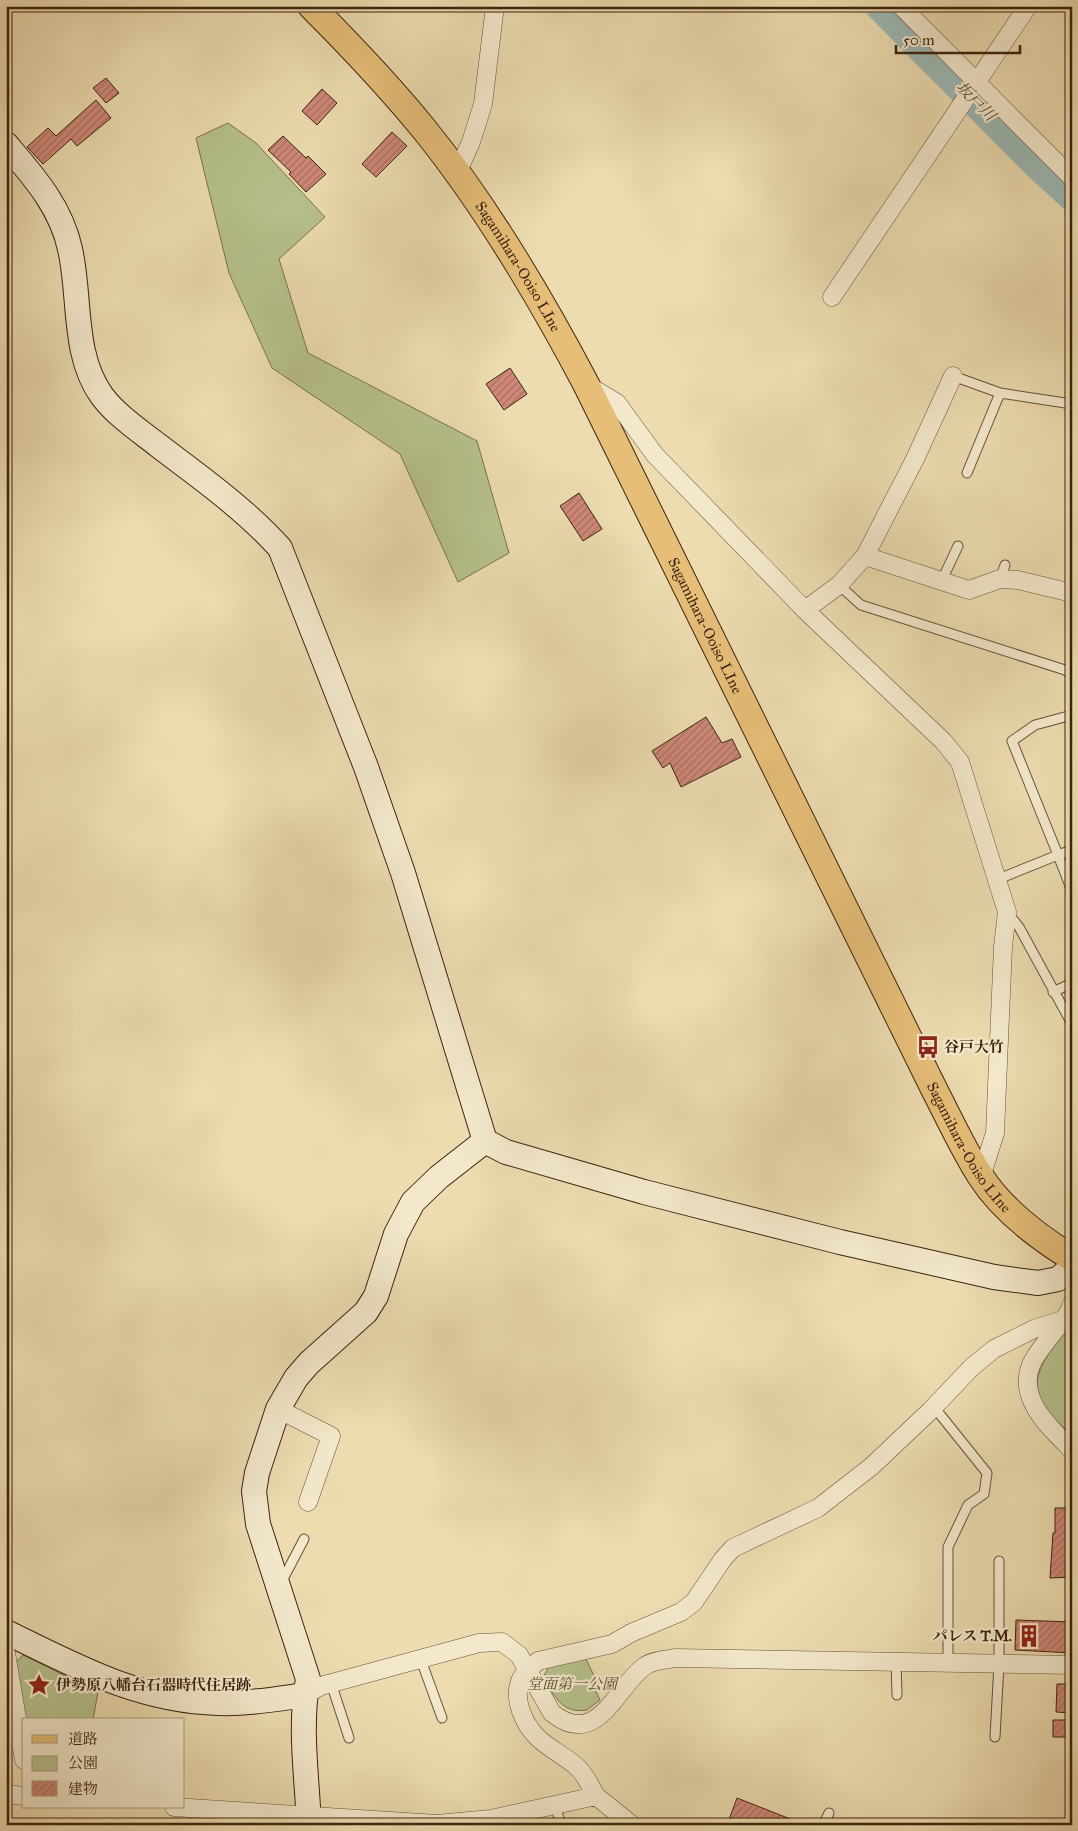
<svg xmlns="http://www.w3.org/2000/svg" width="1078" height="1831" font-family="'IM FELL Great Primer','Noto Serif JP',serif">
  <style>
    .green { fill: #b6c18d; stroke: #79724e }
    .lines { fill: none; stroke-linecap: round; stroke-linejoin: round }
    .river { stroke: #9cb9b5; stroke-width: 30 }
    .building { fill: url(#building-hatch); stroke: #3c230f }
    .lane-casing { stroke: #685137; stroke-width: 11 }
    .street-casing { stroke: #685137; stroke-width: 19 }
    .secondary-casing { stroke: #3c230f; stroke-width: 26 }
    .primary-casing { stroke: #3c230f; stroke-width: 28 }
    .lane { stroke: #f3e8cc; stroke-width: 9 }
    .street { stroke: #f3e8cc; stroke-width: 18 }
    .secondary { stroke: #f3e8cc; stroke-width: 24 }
    .primary { stroke: #e6be78; stroke-width: 26 }
    .labels { text-anchor: middle; dominant-baseline: central; stroke-width: 4.5; stroke-linejoin: round; paint-order: stroke }
    .street-label { font-size: 15px; fill: #3c230f; stroke: #f3e8cc }
    .poi-label { font-size: 15px; font-weight: bold; fill: #3c230f; stroke: #f3e8cc; text-anchor: start }
    .park-label { font-size: 15px; font-style: italic; fill: #5a4a2e; stroke: #f3e8cc }
    .water-label { font-size: 16px; font-style: italic; fill: #595041; stroke: #f3e8cc }
  </style>
  <defs>
    <pattern id="building-hatch" width="6" height="6" patternUnits="userSpaceOnUse" patternTransform="scale(1.25)"><rect width="6" height="6" fill="#cf8879"/><path d="M-1 1l2-2M0 6l6-6M5 7l2-2" fill="none" stroke="#a96f62"/></pattern>
  </defs>
  <rect width="100%" height="100%" fill="#ecdcb0"/>
  <filter id="stains"><feTurbulence type="fractalNoise" baseFrequency=".004" numOctaves="4"/><feColorMatrix values="0 0 0 0 .2 0 0 0 0 .09 0 0 0 0 .02 0 0 0 .5 -.17"/></filter>
  <radialGradient id="worn" r=".72"><stop offset=".6" stop-color="#630" stop-opacity="0"/><stop offset="1" stop-color="#630" stop-opacity=".3"/></radialGradient>
  <path class="green" d="M228 123 256 143 325 217 279 259 308 353 477 441 509 553 458 582 400 454 272 368 229 273 196 138Z
    M1072 1324V1436C1062 1425 1046 1413 1040 1400 1027 1373 1057 1343 1072 1324Z
    M23 1655 98 1692 93 1720H24L15 1663Z
    M585 1657 597 1682 593 1685 600 1700 587 1710C561 1714 555 1696 543 1677L550 1665Z"/>
  <g class="lines">
    <path class="river" d="M880 6 1038 165 1072 196"/>
  </g>
  <path class="building" d="M106 78 119 93 106 103 93 88Z
    M322 89 337 103 317 125 302 111Z
    M96 100 111 118 77 146 71 139 43 164 27 147 48 128 56 136Z
    M392 132 407 146 376 177 362 164Z
    M283 136 306 158 308 156 326 174 306 192 289 174 291 172 268 150Z
    M510 368 527 394 504 410 486 384Z
    M579 493 602 529 583 541 560 506Z
    M706 717 722 743 732 739 741 757 681 787 670 763 663 768 652 751Z
    M1055 1508H1072V1577L1050 1578 1053 1533H1055Z
    M1016 1620 1072 1622V1653L1015 1650Z
    M1057 1684H1072V1713L1056 1712Z
    M1053 1720H1067L1066 1737H1053Z
    M737 1798 803 1824V1825H727Z"/>
  <g class="lines">
    <defs>
      <path id="lane" d="M953 376 1000 393 1072 404
        M967 473 1000 393
        M1000 579 1005 565
        M942 580 958 546
        M839 585 861 605 1065 670 1072 675
        M1072 850 1058 855 1072 891
        M996 880 1058 855 1012 741 1035 725 1072 715
        M1007 912 1019 927 1072 1024
        M1053 992 1072 983
        M934 1407 987 1473 984 1494 968 1505 948 1547V1663
        M281 1583 304 1539
        M421 1660 442 1718
        M896 1661 897 1695
        M331 1683 349 1738
        M995 1737 999 1664V1561
        M555 1805 561 1825
        M823 1825 829 1813"/>
      <path id="street" d="M901 6 1072 178
        M457 173 471 142 483 104 495 6
        M832 297 1028 6
        M587 385 617 403 655 455 805 610 943 741 960 762 1007 912 1003 947 995 1133 981 1177
        M865 556 969 590 1000 579 1018 580 1072 593
        M805 610 839 585 865 556 915 459 953 376
        M1072 1303 1070 1310C1059 1327 1044 1342 1034 1359 1013 1395 1049 1427 1072 1450
        M278 1409 331 1436 308 1502
        M6 1653 24 1760
        M305 1695 321 1686 479 1643 502 1642 519 1655 552 1713C598 1750 616 1686 645 1666 653 1660 666 1660 675 1658L1072 1665
        M6 1794 24 1796
        M596 1796C590 1786 586 1775 577 1767 565 1756 549 1749 537 1737 524 1724 513 1700 520 1681 523 1673 532 1667 538 1661L612 1644 631 1633 681 1612 694 1602 723 1559 733 1548 818 1508 872 1466 930 1411 972 1367 994 1349 1036 1328 1063 1320
        M174 1807 437 1824 491 1819 596 1796 632 1825"/>
      <path id="secondary" d="M6 144C34 177 61 207 70 249 81 297 72 355 102 396 117 416 140 431 159 446 201 478 245 509 280 548L366 767 403 873 485 1141 506 1152 644 1192 840 1242 994 1277 1038 1283 1058 1279 1072 1267
        M6 1632C76 1666 138 1701 218 1703 247 1704 276 1699 305 1695
        M309 1825C307 1777 299 1726 308 1679L258 1524 254 1491 257 1473 278 1409 296 1378 309 1363 366 1312 376 1296 396 1234 413 1202 439 1177 485 1141"/>
      <g id="primary">
        <path id="s1" d="M311 6C350 45 389 86 424 129 487 207 539 295 586 384L934 1089C949 1118 963 1149 981 1177 1003 1211 1038 1237 1072 1258"/>
      </g>
    </defs>
    <use href="#lane" class="lane-casing"/>
    <use href="#street" class="street-casing"/>
    <use href="#secondary" class="secondary-casing"/>
    <use href="#primary" class="primary-casing"/>
    <use href="#lane" class="lane"/>
    <use href="#street" class="street"/>
    <use href="#secondary" class="secondary"/>
    <use href="#primary" class="primary"/>
  </g>
  <defs>
    <symbol id="bus-bare" viewBox="-9 -9 18 18"><path d="M-5-6H5V4H4V6H2V4H-2V6H-4V4H-5ZM-3.5-4V0h7V-4ZM-3.5 1.2v1.5H-2V1.2ZM2 1.2v1.5H3.5V1.2Z" fill="#8f2418" stroke="#f3e8cc" stroke-width="2.5" paint-order="stroke"/></symbol>
    <symbol id="building-bare" viewBox="-9 -9 18 18"><path d="M-4-6H4V6H1V3H-1V6H-4ZM-2.5-4.3h1.7v1.8h-1.7ZM.8-4.3h1.7v1.8H.8ZM-2.5-1h1.7V.8h-1.7ZM.8-1h1.7V.8H.8Z" fill="#8f2418" stroke="#f3e8cc" stroke-width="2.5" paint-order="stroke"/></symbol>
    <symbol id="sight-bare" viewBox="-9 -9 18 18"><path d="M0-6L1.8-2.2L6-1.7L2.9 1.2L3.7 5.4L0 3.3L-3.7 5.4L-2.9 1.2L-6-1.7L-1.8-2.2Z" fill="#8f2418" stroke="#f3e8cc" stroke-width="2.5" paint-order="stroke"/></symbol>
  </defs>
  <g fill-rule="evenodd">
    <use href="#bus-bare" x="912" y="1031" width="32" height="32"/>
    <use href="#building-bare" x="1013" y="1620" width="32" height="32"/>
    <use href="#sight-bare" x="23" y="1669" width="32" height="32"/>
  </g>
  <g class="labels">
    <g class="street-label">
      <text stroke="none"><textPath href="#s1" startOffset="334">Sagamihara-Ooiso LIne</textPath></text>
      <text stroke="none"><textPath href="#s1" startOffset="739">Sagamihara-Ooiso LIne</textPath></text>
      <text stroke="none"><textPath href="#s1" startOffset="1324">Sagamihara-Ooiso LIne</textPath></text>
    </g>
    <g class="poi-label">
      <text x="944" y="1047">谷戸大竹</text>
      <text x="1012" y="1636" text-anchor="end">パレス T.M.</text>
      <text x="56" y="1685">伊勢原八幡台石器時代住居跡</text>
    </g>
    <g class="park-label">
      <text x="572" y="1684">堂面第一公園</text>
    </g>
    <g class="water-label">
      <text transform="translate(976 101) rotate(45)">坂戸川</text>
    </g>
  </g>
  <rect width="1078" height="1831" fill="none" stroke="#ecdcb0" stroke-width="25"/>
  <rect x="8" y="8" width="1063" height="1816" fill="none" stroke="#3c230f" stroke-width="2.5"/>
  <rect x="12" y="12" width="1053" height="1806" fill="none" stroke="#3c230f"/>
  <rect x="22" y="1718" width="162" height="90" fill="#f3e8cc" stroke="#aa9980"/>
  <rect x="32" y="1735" width="25" height="8" fill="#e6be78" stroke="#aa9980"/>
  <text x="68" y="1744" font-size="15" fill="#3c230f">道路</text>
  <rect x="32" y="1756" width="25" height="15" fill="#b6c18d" stroke="#aa9980"/>
  <text x="68" y="1768" font-size="15" fill="#3c230f">公園</text>
  <rect x="32" y="1781" width="25" height="15" fill="url(#building-hatch)" stroke="#aa9980"/>
  <text x="68" y="1794" font-size="15" fill="#3c230f">建物</text>
  <path d="M896 45v8h124v-8" fill="none" stroke="#3c230f" stroke-width="2.5"/>
  <text x="903" y="45" font-size="15" fill="#3c230f" stroke="#f3e8cc" stroke-width="4" paint-order="stroke">50 m</text>
  <rect width="100%" height="100%" filter="url(#stains)"/>
  <rect width="100%" height="100%" fill="url(#worn)"/>
</svg>
